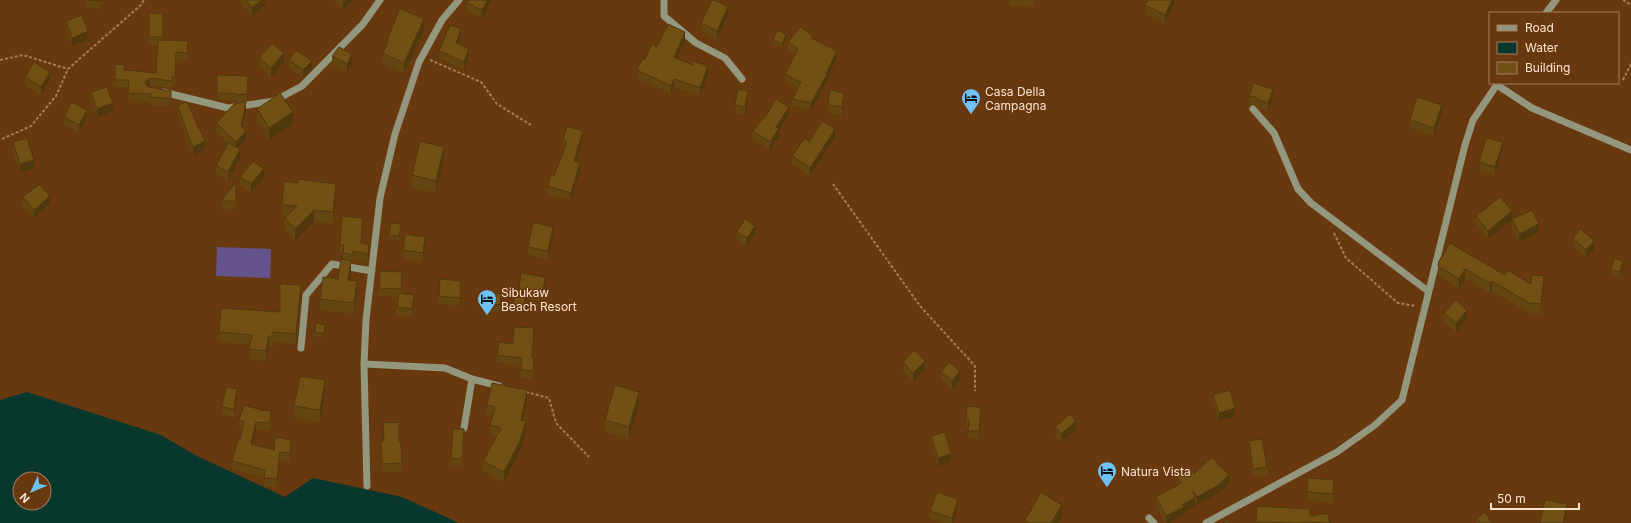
<svg xmlns="http://www.w3.org/2000/svg" width="1631" height="523" font-family="Inter,sans-serif">
  <style>
    .green { fill: #65548c }
    .water { fill: #08372e; fill-rule: evenodd }
    .lines { fill: none; stroke-linecap: round; stroke-linejoin: round }
    .path { stroke: #a47e5e; stroke-width: 2; stroke-dasharray: 3 2; stroke-linecap: butt }
    .minor { stroke: #92977d; stroke-width: 7 }
    .wall { fill: #624511 }
    .shaded-wall { fill: #50380e }
    .building { fill: #725014; stroke: #50380e }
    .labels { text-anchor: middle; dominant-baseline: central; stroke-width: 3; stroke-linejoin: round; paint-order: stroke }
    .poi-label { font-size: 12px; fill: #fbe3d2; stroke: #68380e; text-anchor: start }
  </style>
  <rect width="100%" height="100%" fill="#68380e"/>
  <path class="green" d="M217 247 271 249 270 278 216 276Z"/>
  <path class="water" d="M27 392 161 435 197 456 285 497 313 478 402 497 459 523H0V400ZM20 479H44V503H20Z"/>
  <g class="lines">
    <path class="path" d="M1623 0 1631 5
      M0 60 23 55 68 69
      M430 60 481 82 497 104 531 125
      M1623 80 1631 64
      M2 139 31 126 56 96 68 69 141 5 144 0
      M833 184 920 306 975 366V391
      M1334 233 1346 258 1398 303 1416 306
      M526 392 549 398 556 423 589 457"/>
    <path class="minor" d="M664 0V16L696 43 725 58 742 79
      M1546 13 1556 0
      M1497 85 1532 108 1631 150
      M163 92 228 108 274 101 302 86 363 24 380 0
      M1253 109 1274 133 1298 189 1311 203 1428 291
      M301 348 306 295 332 264 372 271
      M364 364 445 368 472 379 499 386
      M464 428 472 379
      M367 486 364 364 366 320 380 198 395 134 419 62 442 20 459 0
      M1149 518 1154 523
      M1206 523 1337 452 1375 425 1402 400 1465 145 1473 120 1498 83"/>
  </g>
  <path class="wall" d="M87 0H101V9L87 8Z
    M239 0H265V5L252 16Z
    M333 0H353L343 10Z
    M491 0V2L482 19 467 11V3Z
    M1010 0H1034L1033 7 1010 6Z
    M1174 0V4L1165 23 1145 14V5Z
    M149 13 163 14V40L188 49 187 60H176L175 84H172V88L150 85 148 87H149L171 91V106L151 105V102L128 100 129 88 115 87V64L125 70 156 73 157 45H149Z
    M728 15 717 39 701 32V23Z
    M66 21 88 40 72 46 66 30Z
    M424 30 404 74 383 64V53L387 43V39Z
    M461 36 458 44 469 56 464 69 439 58V51Z
    M773 39H786L782 48 773 43Z
    M813 39 837 58 827 79V81L811 110 792 106V99L798 88 785 81V74L796 54 788 49V42Z
    M685 40 676 59 708 74 700 96 674 87 671 94 637 78V70L644 60 657 47Z
    M332 56 352 63 347 72 332 65Z
    M259 58 284 62 271 77 259 66Z
    M289 60 312 69 303 78 289 68Z
    M217 75 248 82 247 100 236 102V100H217Z
    M25 77 50 80 41 95 25 86Z
    M1253 83 1273 97 1268 111 1259 108 1254 104 1249 105V97Z
    M91 92 113 111 97 117 91 101Z
    M748 99 745 115 735 113V105Z
    M844 101 842 116 828 113V105Z
    M178 105 205 149 193 155 188 145 178 113Z
    M257 109 293 124 269 140 257 121Z
    M246 110 242 127 246 139 238 148 240 158 228 181 216 174V166L228 143 216 132V123Z
    M1442 113 1434 136 1410 128V120Z
    M789 114 779 130V136L770 150 753 139V131L764 119Z
    M64 117 87 118 79 133 64 125Z
    M835 138 810 176 792 164V156L809 142Z
    M583 139 576 161 580 171 571 200 548 194V186L554 176 565 149 563 148V140Z
    M13 142 34 168 20 173 13 150Z
    M1503 150 1495 175 1479 170V162Z
    M444 159 436 193 412 188V175Z
    M240 177 264 178 251 193 240 185Z
    M236 182V209H221V201Z
    M336 195 333 224 314 222 295 241 285 230V218L286 217 282 216V205Z
    M23 197 50 204 34 218 23 206Z
    M1500 197 1488 239 1476 224V216Z
    M1512 219 1539 232 1519 242 1512 228Z
    M363 226 361 243 369 253 368 262 353 259V263L351 262V272L350 280 357 293 354 314 320 310V299L338 279 343 260V253L340 252V245Z
    M401 229 399 241 389 239V235Z
    M737 232 755 234 747 247 737 240Z
    M553 235 548 260 528 255V247Z
    M1573 238 1594 250 1586 258 1573 246Z
    M425 245 423 261 403 259V250Z
    M1623 265 1620 276 1611 274V270Z
    M1438 266 1505 275 1531 284 1544 286 1541 314 1529 313 1492 291 1490 293 1465 279 1459 289 1438 275Z
    M402 281 401 293 414 303 412 318 397 315V307L398 297 379 296V288Z
    M545 285 543 301 525 298 523 312 513 311V307L519 297V289Z
    M461 289 460 306 439 304V296Z
    M301 295 296 344 273 342V347L269 346 266 362 249 359 250 345 219 342V332L280 312Z
    M501 302 500 313 486 311V303Z
    M1444 313 1467 319 1456 332 1444 321Z
    M325 329 324 338 315 337V332Z
    M534 336 533 358 534 365 533 379 521 378V366L497 362V355L513 344Z
    M903 362 925 369 913 381 903 371Z
    M941 372 960 380 952 389 941 380Z
    M325 392 320 423 294 418V406Z
    M1213 395 1235 417 1219 421 1213 404Z
    M237 397 234 417 222 415V407Z
    M527 400 523 420 526 431 520 451 504 482 483 471V461L496 436 490 434V425L492 416 487 415V405Z
    M639 404 629 439 605 432V420Z
    M981 414 979 439 968 438V427H966V420Z
    M271 419 270 431 256 430 252 444 274 450 291 448 290 461 280 460 277 487 264 486V478L232 469V461L240 440 243 429 239 428V420Z
    M383 423 399 441H401L402 472H382L381 441H384Z
    M1055 427 1076 429 1061 443 1055 436Z
    M931 436 951 462 938 466 931 444Z
    M464 437 462 467 451 466V458Z
    M1249 441 1267 467V475L1253 477 1249 449Z
    M1177 476 1229 483 1217 494 1197 505 1195 502V506L1184 512V515L1169 523H1165L1156 505V497L1177 485Z
    M1334 488 1333 503 1307 500V492Z
    M1257 506 1310 516 1330 523H1256Z
    M958 507 953 523H943L930 519V511Z
    M1476 518 1492 523H1476Z"/>
  <path class="shaded-wall" d="M262 0H265V5L252 16V8Z
    M345 0H353L343 10V2Z
    M488 0H491V2L482 19V10Z
    M1172 0H1174V4L1165 23V15Z
    M728 7V15L717 39V31Z
    M424 19V30L404 74V63Z
    M461 29V36L456 50V43Z
    M88 31V40L72 46V38Z
    M685 32V40L674 65V57Z
    M786 35V39L782 48V44Z
    M469 49V56L464 69V62Z
    M837 51V58L827 79V81L811 110V103Z
    M284 53V62L271 77V68Z
    M352 54V63L347 72V64Z
    M312 61V69L303 78V70Z
    M708 66V74L700 96V88Z
    M50 72V80L41 95V87Z
    M150 78V85L145 89V82Z
    M674 79V87L671 94V86Z
    M1273 89V97L1268 111V103Z
    M748 91V99L745 115V107Z
    M844 93V101L842 116V107Z
    M246 102V110L241 134V126Z
    M113 103V111L97 117V109Z
    M1442 105V113L1434 136V128Z
    M789 107V114L779 130V136L770 150V142L776 127Z
    M87 110V118L79 133V125Z
    M293 112V124L269 140V128Z
    M835 129V138L810 176V168Z
    M246 131V139L236 150V142Z
    M583 131V139L574 168V161Z
    M205 141V149L193 155V147Z
    M1503 142V150L1495 175V167Z
    M444 147V159L436 193V181Z
    M240 149V158L228 181V172Z
    M34 160V168L20 173V164Z
    M580 163V171L571 200V193Z
    M264 169V178L251 193V184Z
    M336 184V195L333 224V212Z
    M50 196V204L34 218V210Z
    M314 210V222L295 241V229Z
    M1512 211V220L1488 239V231Z
    M363 218V226L361 251V243Z
    M1539 224V232L1519 242V234Z
    M755 226V234L747 247V238Z
    M553 227V235L548 260V251Z
    M425 237V245L423 261V253Z
    M1594 241V250L1586 258V250Z
    M369 245V253L368 262V254Z
    M351 261V272L348 292V280Z
    M1623 261V265L1620 276V272Z
    M1465 269V279L1459 289V279Z
    M1544 276V286L1541 314V304Z
    M545 277V285L543 301V293Z
    M357 281V293L354 314V303Z
    M461 281V289L460 306V298Z
    M1492 281V291L1490 293V283Z
    M301 285V295L296 344V334Z
    M501 294V302L500 313V305Z
    M414 295V303L412 318V309Z
    M1467 311V319L1456 332V323Z
    M269 336V346L266 362V351Z
    M925 361V369L913 381V373Z
    M960 371V380L952 389V381Z
    M325 380V392L320 423V410Z
    M237 389V397L234 417V409Z
    M527 390V400L521 429V420Z
    M639 392V404L629 439V427Z
    M981 407V414L979 439V431Z
    M1235 408V417L1219 421V413Z
    M526 421V431L520 451 504 482V472Z
    M1076 421V429L1061 443V434Z
    M256 422V430L251 452V444Z
    M291 440V448L290 461V453Z
    M280 452V460L277 487V479Z
    M951 454V462L938 466V458Z
    M1229 475V483L1217 494 1197 505V497Z
    M1334 480V488L1333 503V494Z
    M1195 498V506L1184 512V515L1169 523H1166V516L1182 505Z
    M958 499V507L953 523H952V518Z
    M1567 504V513L1564 523H1563Z
    M1062 505V517L1059 523H1051Z"/>
  <path class="building" d="M87 0H101V1Z
    M246 0H262L252 8Z
    M468 0H488L482 10 467 3Z
    M712 0H714L728 7 717 31 701 23Z
    M1148 0H1172L1165 15 1145 5Z
    M400 8 424 19 404 63 383 53 389 39H387Z
    M149 13 163 14V37H149Z
    M82 15 88 31 72 38 66 21Z
    M668 24 685 32 674 57 692 65 693 61 708 66 700 88 674 79 671 86 637 70 642 59 644 60 652 44 657 47Z
    M450 25 461 29 456 43 469 49 464 62 439 51Z
    M801 27 813 36 811 38 837 51 826 74 827 75 811 103 792 99 801 82 785 74 798 49 788 42Z
    M778 30 786 35 782 44 773 39Z
    M158 40 188 41 187 53 176 52 175 77H172V81L150 78 145 82 146 85 149 87 171 91V99L151 97V94L128 93 129 80H115V64L125 65 124 70 156 73Z
    M272 43 284 53 271 68 259 58Z
    M339 47 352 54 347 64 332 56Z
    M296 50 312 61 303 70 289 60Z
    M34 62 50 72 41 87 25 77Z
    M217 75 248 76 247 94 236 95 237 94 217 93Z
    M1253 83 1273 89 1268 103 1259 100 1254 96 1249 97Z
    M107 87 113 103 97 109 91 92Z
    M738 89 748 91 745 107 735 105Z
    M830 90 844 93 842 107 828 105Z
    M280 93 293 112 269 128 257 109Z
    M1417 97 1442 105 1434 128 1410 120Z
    M776 99 789 107 776 127 779 128 770 142 753 131 763 118 764 119Z
    M71 102 87 110 79 125 64 117Z
    M187 102 205 141 193 147 188 136 178 105Z
    M246 102 241 126 246 131 236 142 216 123 234 104Z
    M822 121 835 129 810 168 792 156 805 138 809 142Z
    M567 126 583 131 574 161 580 163 571 193 548 186 551 175 554 176 567 142 563 140Z
    M27 138 34 160 20 164 13 142Z
    M1486 138 1503 142 1495 167 1479 162Z
    M420 141 444 147 436 181 412 175Z
    M228 143 240 149 228 172 216 166Z
    M253 161 264 169 251 184 240 177Z
    M298 179 336 184 333 212 314 210 295 229 285 218 297 206 282 205 284 181 298 183Z
    M236 182V201H221Z
    M39 184 50 196 34 210 23 197Z
    M1500 197 1512 211 1488 231 1476 216Z
    M1532 210 1539 224 1519 234 1512 219Z
    M342 216 363 218 361 243 369 245 368 254 353 251V255L343 253 344 245H340Z
    M745 219 755 226 747 238 737 232Z
    M533 222 553 227 548 251 528 247Z
    M391 223 401 224 399 236 389 235Z
    M1581 229 1594 241 1586 250 1573 238Z
    M405 234 425 237 423 253 403 250Z
    M1450 243 1505 275 1508 270 1531 284 1532 275 1544 276 1541 304 1529 303 1492 281 1490 283 1465 269 1459 279 1438 266 1439 261Z
    M1614 258 1623 261 1620 272 1611 270Z
    M341 259 351 261 348 280 357 281 354 303 320 299 323 277 338 279Z
    M380 271 402 272 401 289 379 288Z
    M521 273 545 277 543 293 519 289Z
    M440 279 461 281 460 298 439 296Z
    M280 284 301 285 296 334 273 332V336H269L266 351 249 349 252 335 219 332 221 308 280 312Z
    M487 292 501 294 500 305 486 303Z
    M399 293 414 295 412 309 397 307Z
    M515 296 525 298 523 308 513 307Z
    M1456 300 1467 311 1456 323 1444 313Z
    M316 323 325 325 324 334 315 332Z
    M514 327 534 328 532 358H534L533 371 521 370 522 358 497 355 499 342 513 344Z
    M914 350 925 361 913 373 903 362Z
    M949 362 960 371 952 381 941 372Z
    M300 376 325 380 320 410 294 406Z
    M492 383 527 390 521 420 526 421 520 441 504 472 483 461 501 428 490 425 495 407 487 405Z
    M615 385 639 392 629 427 605 420Z
    M226 387 237 389 234 409 222 407Z
    M1230 390 1235 408 1219 413 1213 395Z
    M244 405 261 410 271 411 270 423 256 422 251 444 274 450 275 437 291 440 290 453 280 452 277 479 264 478 265 470 232 461 238 440H240L244 422 239 420Z
    M967 406 981 407 979 431H968L969 420H966Z
    M1070 414 1076 421 1061 434 1055 427Z
    M399 422V441H401L402 463 382 464 381 441H384L383 423Z
    M453 428 464 429 462 459 451 458Z
    M945 432 951 454 938 458 931 436Z
    M1262 439 1267 467 1253 469 1249 441Z
    M1212 457 1229 475 1217 486 1197 497 1193 491 1195 498 1182 505 1184 507 1166 516 1156 497 1181 483 1177 476 1191 469 1194 474Z
    M1308 478 1334 480 1333 494 1307 492Z
    M937 492 958 499 952 518 930 511Z
    M1041 492 1062 505 1051 523H1029L1025 520Z
    M1545 500 1567 504 1563 523H1540Z
    M1257 506 1310 509V516L1328 513 1330 523 1301 522V523L1256 522Z
    M1485 512 1492 523H1480L1476 518Z
    M1228 520 1230 523H1223Z"/>
  <defs>
    <symbol id="hotel-pin" viewBox="-11 -11 22 30"><path d="M0 17L-7.5 6A9.5 9.5 0 1 1 7.5 6Z" fill="#6fc2f4" stroke="#68380e"/><path d="M-6-4.5h1.5V1H6V5H4.5V3h-9V5H-6ZM-4 0a1.8 1.8 0 1 1 3.6 0ZM.5 0V-2.5h3Q6-2.5 6 0Z" fill="#111"/></symbol>
  </defs>
  <g fill-rule="evenodd">
    <use href="#hotel-pin" x="960" y="87" width="22" height="30"/>
    <use href="#hotel-pin" x="476" y="288" width="22" height="30"/>
    <use href="#hotel-pin" x="1096" y="460" width="22" height="30"/>
  </g>
  <g class="labels">
    <g class="poi-label">
      <text x="985" y="91">Casa Della<tspan x="985" dy="14">Campagna</tspan></text>
      <text x="501" y="292">Sibukaw<tspan x="501" dy="14">Beach Resort</tspan></text>
      <text x="1121" y="471">Natura Vista</text>
    </g>
  </g>
  <rect x="1489" y="12" width="130" height="72" fill="#68380e" stroke="#a37c5c"/>
  <rect x="1497" y="25" width="20" height="6" fill="#92977d" stroke="#a37c5c"/>
  <text x="1525" y="32" font-size="12" fill="#fbe3d2">Road</text>
  <rect x="1497" y="42" width="20" height="12" fill="#08372e" stroke="#a37c5c"/>
  <text x="1525" y="52" font-size="12" fill="#fbe3d2">Water</text>
  <rect x="1497" y="62" width="20" height="12" fill="#725014" stroke="#a37c5c"/>
  <text x="1525" y="72" font-size="12" fill="#fbe3d2">Building</text>
  <g transform="translate(32 491) rotate(226)"><circle r="19" fill="#68380e" stroke="#a37c5c"/>
  <path d="M0-3L7 15L0 10L-7 15Z" fill="#6fc2f4"/>
  <text y="-6" font-size="11" font-weight="bold" text-anchor="middle" fill="#fbe3d2">N</text>
  </g>
  <path d="M1491 503v6h88v-6" fill="none" stroke="#fbe3d2" stroke-width="2"/>
  <text x="1497" y="503" font-size="12" fill="#fbe3d2" stroke="#68380e" stroke-width="3" paint-order="stroke">50 m</text>
</svg>
